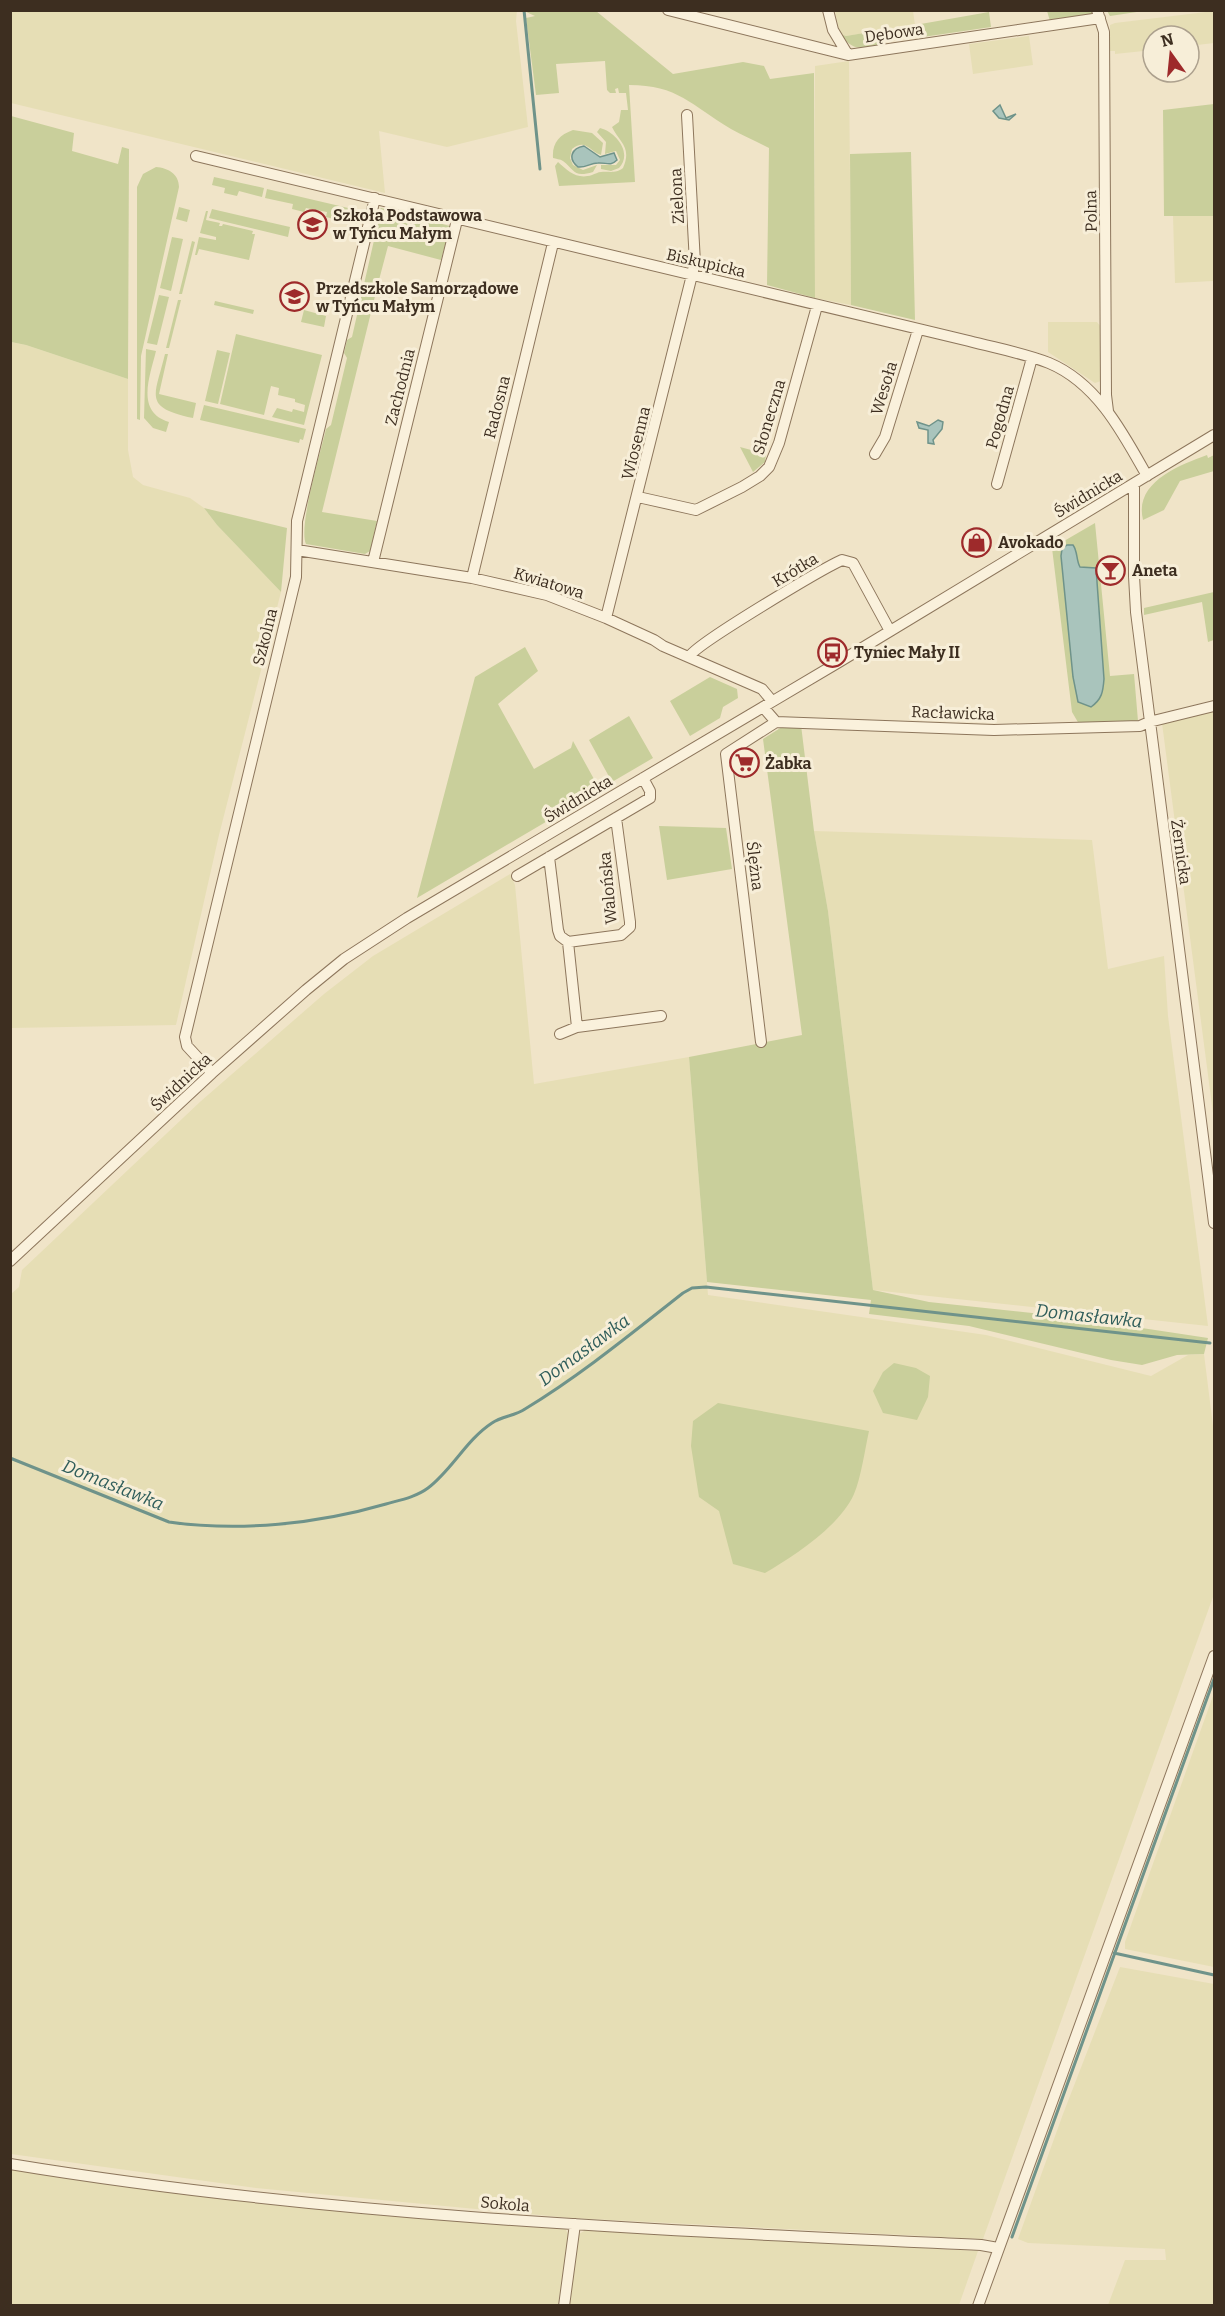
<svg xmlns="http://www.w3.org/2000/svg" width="1225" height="2316" font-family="Bitter,serif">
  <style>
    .farmland { fill: #e6deb5 }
    .green { fill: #c9cf9b; fill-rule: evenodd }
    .water { fill: #a9c4bc; stroke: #6f938a; stroke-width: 1.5 }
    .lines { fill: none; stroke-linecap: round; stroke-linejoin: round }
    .stream { stroke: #6f938a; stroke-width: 3 }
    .minor-casing { stroke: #8d765c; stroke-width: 12 }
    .minor { stroke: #faf1dc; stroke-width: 10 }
    .labels { text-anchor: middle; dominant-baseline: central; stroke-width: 6; stroke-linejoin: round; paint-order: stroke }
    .street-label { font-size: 16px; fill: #3d2e20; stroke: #f7eed8 }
    .poi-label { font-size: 16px; font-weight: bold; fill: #3d2e20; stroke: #f7eed8; text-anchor: start }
    .water-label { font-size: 18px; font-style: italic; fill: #2f5d5a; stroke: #f7eed8 }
  </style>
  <rect width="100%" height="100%" fill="#f0e4c8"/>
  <path class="farmland" d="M517 10 516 21 528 127 447 147 379 131 385 193 11 103V11Z
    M835 11H913L915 25 846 36 840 34Z
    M1214 11V43L1189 46V36H1153V50L1115 54V51H1110V25L1115 23Z
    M1029 36 1033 65 973 74 969 44Z
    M849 61 851 305 815 298V66Z
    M1173 216H1214V335L1213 281 1175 283Z
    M1048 322H1097L1101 327V381L1095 383 1048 352Z
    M10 342 26 345 128 379V450L133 477 143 485 190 498 204 508 217 525 281 592 219 835 176 1025 11 1028Z
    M1214 711V1121L1162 723Z
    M814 831 1092 840 1108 969 1164 956 1168 1016 1208 1326 873 1290 828 911Z
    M510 874 515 885 534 1084 689 1057 708 1295 986 1335 1151 1376 1188 1355 1204 1354 1214 1434V1594L983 2239 571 2218 256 2188 11 2154V1294L19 1287 22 1270 201 1101 324 994 373 956Z
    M1214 1693V1967L1125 1949V1942Z
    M1120 1967 1214 1984V2305H1108L1125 2260H1166L1165 2249 1028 2243 1018 2239 1063 2114Z
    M10 2169 156 2190 565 2228 569 2236 558 2305H11Z
    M586 2230 978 2251 959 2305 567 2306 579 2234Z"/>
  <path class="green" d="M1150 10 1110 16 1107 11V10Z
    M524 11H596L673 74 743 62 764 66 770 79 814 73 815 298 767 285 769 148C756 141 743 136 731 129 691 105 678 85 629 85L635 182 559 186 555 166 558 162C568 171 577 180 592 175 595 174 598 172 601 172 610 171 615 174 623 168 632 147 620 143 612 127L619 122 621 110H628L626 93H619L618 88 615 89 616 93H610L607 90 605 61 556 64 559 93 536 95 526 18 535 16Z
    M1047 11H1091L1093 14 1050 21Z
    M989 12 991 27 916 38 915 25Z
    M882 30 884 45C863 48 854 53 840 34L846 36Z
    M1214 104V216H1164L1163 110Z
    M11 116 74 133 72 151 118 164 122 147 129 149 128 379 26 345 11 342Z
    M600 128C616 132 633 153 619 168L611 171 601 169V165H616L620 160 616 151 605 154 606 142 597 132Z
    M573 130 592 133 603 143 601 155C589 151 586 138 572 149L570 158 573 165 583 170 597 165 593 172C573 178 575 170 563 161 560 159 556 159 553 158 552 143 559 135 573 130Z
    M911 152 915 320 851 305 850 154Z
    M156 167C168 168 179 174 179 187L141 356 140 420 137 419V187L143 174Z
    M214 177 264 188 262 197 239 191 237 196 224 193 225 188 212 185Z
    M267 189 361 211 357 225 353 224 354 219 340 216 338 220 326 217 327 212 306 208 304 212 292 209 293 204 265 198Z
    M179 207 190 210 187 222 176 219Z
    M381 208 450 226 441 260 388 246 379 280 322 512 377 521 370 551 365 554 306 544C298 527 321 451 326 429L331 425 347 358 344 353 347 340 352 337 375 236C372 228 376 214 381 208Z
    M212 209 290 227 288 237 209 218Z
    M206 211H208L206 220 220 223 219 226H222L223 224 253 231 252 234H255L249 260 199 249 197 255H195L199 237 216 240V237L200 233Z
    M172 237 183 239 171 291 160 288Z
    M192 241 195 242 182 294H179Z
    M159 295 169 297 157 345 147 343Z
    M178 300H181L169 348H166Z
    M215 301 254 310 253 314 214 305Z
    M304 310 326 316 324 327 301 322Z
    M236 334 322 355 304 425 272 417 277 408 292 412 293 409 304 412 305 405 295 402V399L278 395 279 388 271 386 264 415 220 404Z
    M146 349 156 351C150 376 135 412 169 422L166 432 153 428 144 418Z
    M217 350 230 353 218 404 205 401Z
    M165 354H168L159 394 196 403 193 418C142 407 155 396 165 354Z
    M204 405 306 429 303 440 300 439 299 443 200 420Z
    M740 447 766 454 765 462 753 472Z
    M1207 455 1208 458 1214 455V471L1180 481 1164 510 1143 520C1134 483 1177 466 1207 455Z
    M204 508 287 528 281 592 217 525Z
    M1095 523 1110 676 1134 674 1138 721 1079 724 1072 712 1052 548ZM1073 545C1078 552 1076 560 1080 567L1096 569 1104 679Z
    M1214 592V640L1208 642 1202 602 1144 615V608Z
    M525 647 538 671 498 704 534 769 571 748 573 741 600 790 417 898 475 677Z
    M710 677 737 689 738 698 723 707 720 718 690 736 670 701Z
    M629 716 653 758 612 782 589 740Z
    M785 725H801L814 831 828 911 873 1290 929 1302 1069 1317 1208 1338 1204 1354 1177 1355 1142 1365 1111 1360 969 1326 869 1314 871 1300 707 1282 689 1057 802 1035 763 739Z
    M659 826 726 828 732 869 667 880Z
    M894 1363 916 1368 930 1376 928 1397 917 1420 883 1413 873 1391 883 1372Z
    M718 1403 869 1431C865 1449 861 1478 854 1494 840 1526 794 1556 765 1573L733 1564 719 1511 699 1497 691 1446 693 1421Z"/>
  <path class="water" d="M1000 105 1006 118 1016 114 1009 120 999 118 993 111Z
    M584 146 600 157 614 153 617 160C610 167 606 162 598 163 590 163 586 168 578 167 567 158 572 148 584 146Z
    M938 420 943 422 942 429 933 440 934 444 928 443V430L919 428 917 422 929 426Z
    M1067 545H1073C1078 552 1076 560 1080 567L1096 568 1104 679C1103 692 1102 699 1091 707L1078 702 1073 677 1061 556 1062 549Z"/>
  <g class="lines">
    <path class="stream" d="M524 10 540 169
      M10 1458 169 1522C240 1532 317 1524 386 1504 400 1500 416 1497 428 1488 452 1470 466 1440 492 1423 502 1416 515 1416 525 1409 581 1375 632 1333 683 1293L692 1288 706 1287 1210 1343
      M1114 1953 1214 1975
      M1012 2237 1214 1679"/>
    <defs>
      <path id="minor" d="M668 10 848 55
        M828 10 833 30 848 55 1100 18
        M1097 10 1104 32 1106 395 1108 411
        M196 156 969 341C995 348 1024 353 1049 363 1097 383 1123 433 1147 476
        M875 454 885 437 918 330
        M997 484 1032 358
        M1134 484V576L1136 612 1214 1223
        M638 497 696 510 742 487 760 476 769 467 779 443 817 306
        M297 550 472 578 547 595 606 618 654 640 663 646 762 689 772 701
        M373 562 457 220
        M472 578 553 243
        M606 618 695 263 687 115
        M690 656C696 644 822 569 842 560L853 563 890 631
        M763 707 776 722 994 730 1140 726 1149 722 1214 706
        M549 857 558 930 560 936 568 942 621 935 630 927V922L616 818
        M517 876 650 798V791L643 778
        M568 942 577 1027
        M560 1034 577 1027 661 1016
        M761 1042 726 754 776 722
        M212 1073 187 1046 185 1037 296 577 297 521 375 198
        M10 1261 212 1073 306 990 344 959 407 918 839 662 1214 435
        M10 2164C331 2217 657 2230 981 2245L998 2248
        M564 2306 575 2224
        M978 2306 1214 1656"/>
    </defs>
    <use href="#minor" class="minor-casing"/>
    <use href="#minor" class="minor"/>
  </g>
  <defs>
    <symbol id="school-ring" viewBox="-11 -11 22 22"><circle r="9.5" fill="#f7eed8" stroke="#9e2a2b" stroke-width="1.5"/><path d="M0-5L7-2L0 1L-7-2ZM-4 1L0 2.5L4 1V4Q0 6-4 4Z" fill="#9e2a2b"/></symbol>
    <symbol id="shop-ring" viewBox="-11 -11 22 22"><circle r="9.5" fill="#f7eed8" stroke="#9e2a2b" stroke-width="1.5"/><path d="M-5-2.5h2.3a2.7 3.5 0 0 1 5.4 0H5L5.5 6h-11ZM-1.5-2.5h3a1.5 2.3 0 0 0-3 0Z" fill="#9e2a2b"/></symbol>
    <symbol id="bar-ring" viewBox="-11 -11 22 22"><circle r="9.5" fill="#f7eed8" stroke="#9e2a2b" stroke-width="1.5"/><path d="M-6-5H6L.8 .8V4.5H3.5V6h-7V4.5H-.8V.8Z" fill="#9e2a2b"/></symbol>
    <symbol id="bus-ring" viewBox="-11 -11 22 22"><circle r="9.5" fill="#f7eed8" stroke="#9e2a2b" stroke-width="1.5"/><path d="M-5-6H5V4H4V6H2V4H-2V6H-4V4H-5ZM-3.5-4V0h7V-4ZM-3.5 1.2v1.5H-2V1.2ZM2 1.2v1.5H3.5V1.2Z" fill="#9e2a2b"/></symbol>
    <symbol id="supermarket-ring" viewBox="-11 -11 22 22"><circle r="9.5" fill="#f7eed8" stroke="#9e2a2b" stroke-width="1.5"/><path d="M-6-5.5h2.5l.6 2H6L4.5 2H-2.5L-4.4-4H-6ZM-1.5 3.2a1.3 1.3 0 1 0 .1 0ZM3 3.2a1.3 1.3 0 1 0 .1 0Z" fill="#9e2a2b"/></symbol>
  </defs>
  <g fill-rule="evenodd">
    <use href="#school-ring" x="296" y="208" width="33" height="33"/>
    <use href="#school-ring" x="278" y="280" width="33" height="33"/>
    <use href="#shop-ring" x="960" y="526" width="33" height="33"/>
    <use href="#bar-ring" x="1094" y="554" width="33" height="33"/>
    <use href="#bus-ring" x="816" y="636" width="33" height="33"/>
    <use href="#supermarket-ring" x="728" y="746" width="33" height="33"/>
  </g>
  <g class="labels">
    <g class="street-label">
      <text transform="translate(894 33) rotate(-8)">Dębowa</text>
      <text transform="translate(677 196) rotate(-93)">Zielona</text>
      <text transform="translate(1091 211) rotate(-91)">Polna</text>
      <text transform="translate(706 263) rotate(13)">Biskupicka</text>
      <text transform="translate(400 387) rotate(-76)">Zachodnia</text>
      <text transform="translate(884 388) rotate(-73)">Wesoła</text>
      <text transform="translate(497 407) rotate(-76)">Radosna</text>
      <text transform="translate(769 417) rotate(-73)">Słoneczna</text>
      <text transform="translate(1000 417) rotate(-74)">Pogodna</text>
      <text transform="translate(636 443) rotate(-76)">Wiosenna</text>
      <text transform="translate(1088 494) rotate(-31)">Świdnicka</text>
      <text transform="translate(795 570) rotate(-31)">Krótka</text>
      <text transform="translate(549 583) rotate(17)">Kwiatowa</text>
      <text transform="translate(265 637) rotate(-76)">Szkolna</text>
      <text transform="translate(953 713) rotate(2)">Racławicka</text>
      <text transform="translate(578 799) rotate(-31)">Świdnicka</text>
      <text transform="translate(1181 852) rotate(82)">Żernicka</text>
      <text transform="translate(755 866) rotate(83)">Ślężna</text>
      <text transform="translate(608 888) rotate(-95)">Walońska</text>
      <text transform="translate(181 1082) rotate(-43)">Świdnicka</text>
      <text transform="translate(505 2204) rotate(5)">Sokola</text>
    </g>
    <g class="poi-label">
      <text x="333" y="215">Szkoła Podstawowa<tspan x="333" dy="18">w Tyńcu Małym</tspan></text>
      <text x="316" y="288">Przedszkole Samorządowe<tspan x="316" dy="18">w Tyńcu Małym</tspan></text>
      <text x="998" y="542">Avokado</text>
      <text x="1132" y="570">Aneta</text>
      <text x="854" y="652">Tyniec Mały II</text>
      <text x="765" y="763">Żabka</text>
    </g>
    <g class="water-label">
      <text transform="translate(1089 1316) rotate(6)">Domasławka</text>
      <text transform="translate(584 1350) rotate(-36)">Domasławka</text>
      <text transform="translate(113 1485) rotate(22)">Domasławka</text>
    </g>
  </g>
  <rect width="1225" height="2316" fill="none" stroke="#3d2e20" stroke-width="24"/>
  <g transform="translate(1171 54) rotate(345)"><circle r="28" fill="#f7eed8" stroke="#ada18e" stroke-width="1.5"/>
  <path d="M0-4.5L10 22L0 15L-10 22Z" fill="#9e2a2b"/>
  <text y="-9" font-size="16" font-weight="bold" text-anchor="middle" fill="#3d2e20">N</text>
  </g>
</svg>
